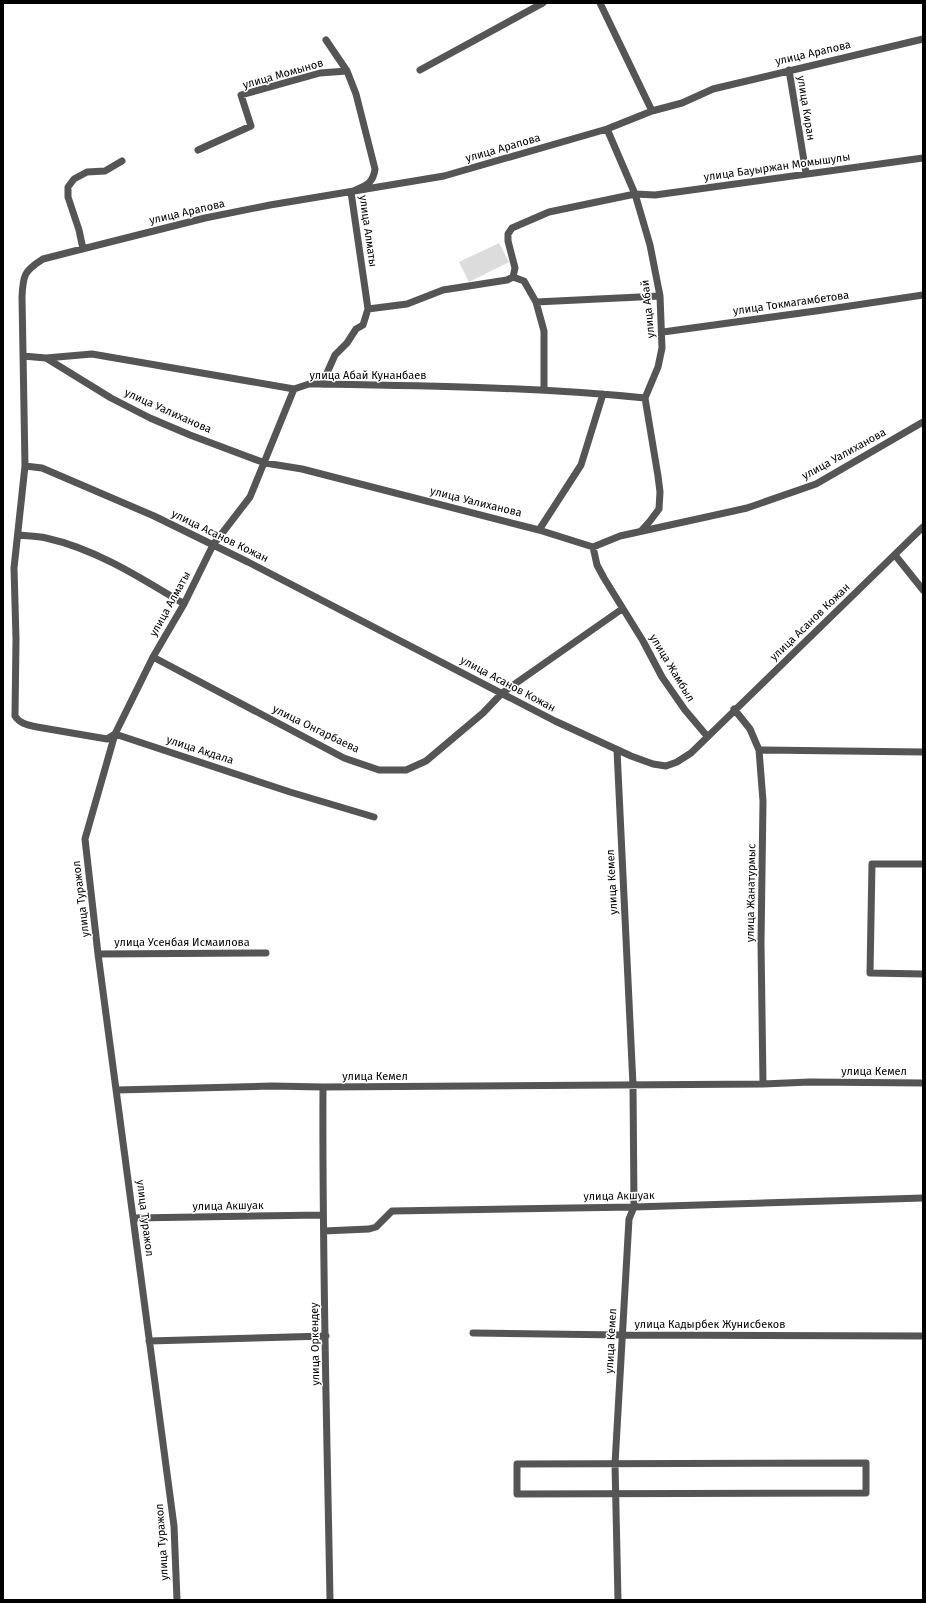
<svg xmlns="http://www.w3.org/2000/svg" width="926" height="1603" font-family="'Fira Sans',sans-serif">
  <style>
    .green { fill: #dcdcdc }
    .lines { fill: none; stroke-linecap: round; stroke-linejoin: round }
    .minor { stroke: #555; stroke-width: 7 }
    .labels { text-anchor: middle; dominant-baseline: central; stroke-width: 3; stroke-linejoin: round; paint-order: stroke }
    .street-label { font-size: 11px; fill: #000; stroke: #fff }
  </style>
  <rect width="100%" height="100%" fill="#fff"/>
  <path class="green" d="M499 243 509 262 469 282 459 262Z"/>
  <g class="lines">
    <path class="minor" d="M600 3 652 111
      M420 70 543 3
      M789 70 806 173
      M607 129 635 194 650 245 660 296 662 348 658 367 645 398 658 476 660 492 659 509 650 521 641 531
      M198 150 251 126 241 95 320 73 347 71
      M83 249 79 230 68 197V187L74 179 87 172 105 171 122 161
      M513 277 524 281 536 302 544 331V390
      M536 302 660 296
      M368 309 407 304 443 290 507 280 513 277 515 268 508 241V234L512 228 549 212 635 194 655 195 923 158
      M663 332 823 310 923 295
      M23 356 46 358 111 398 150 418 190 435 265 463 302 469 539 530 593 547 620 536 747 508 816 484 923 422
      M46 358 92 354 294 389 309 384H322C430 386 537 387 645 398
      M322 384 335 355 347 343 356 329 363 325 368 309 351 192C364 186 373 185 375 169L356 94 347 71 326 40
      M25 466 42 468 154 516 248 562 555 721 631 756 653 764 666 766 677 762 691 753 923 527
      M539 530 581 465 603 394
      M18 535C27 536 37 536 46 538 96 549 141 578 184 604
      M593 547 597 565 604 578 643 641 662 677 685 710 707 736
      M895 555 923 590
      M153 657 344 758 379 770H406L426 761 483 713 502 693 622 609
      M734 709 750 729 759 750 763 801 761 943 763 1084
      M617 750 633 1085 634 1207 629 1219 615 1464 618 1600
      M759 750 923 752
      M374 817 290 792 115 734 107 739 37 727C28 725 20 724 15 716L16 639 14 568 25 466 22 297C23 275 24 271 43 259L205 218 270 205 444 176 607 129 652 111 682 103 713 89 923 39
      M923 864H872L870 973 923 974
      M98 954 266 953
      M323 1087C322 1258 327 1429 330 1600
      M117 1090 272 1086 323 1087 763 1084 810 1082 923 1083
      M134 1218 322 1215
      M324 1231 369 1229 376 1227 392 1211 634 1207 923 1198
      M473 1333 622 1335 923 1336
      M149 1341 326 1336
      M866 1463V1493L517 1494V1464Z
      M177 1600 174 1526 98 954 85 839 115 734 153 657 184 604 213 545 250 497 294 389"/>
  </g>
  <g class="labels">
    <g class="street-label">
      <text transform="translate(813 53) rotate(-13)">улица Арапова</text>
      <text transform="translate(283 74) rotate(-16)">улица Момынов</text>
      <text transform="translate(806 108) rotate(81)">улица Киран</text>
      <text transform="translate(503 148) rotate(-16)">улица Арапова</text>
      <text transform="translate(777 167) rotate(-8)">улица Бауыржан Момышулы</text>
      <text transform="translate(187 212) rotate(-13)">улица Арапова</text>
      <text transform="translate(368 231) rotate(82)">улица Алматы</text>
      <text transform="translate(791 303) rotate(-8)">улица Токмагамбетова</text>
      <text transform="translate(648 309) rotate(-96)">улица Абай</text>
      <text x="368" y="375">улица Абай Кунанбаев</text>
      <text transform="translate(168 411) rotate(24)">улица Уалиханова</text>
      <text transform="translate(844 454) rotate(-29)">улица Уалиханова</text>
      <text transform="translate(476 502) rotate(14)">улица Уалиханова</text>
      <text transform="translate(220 536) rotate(26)">улица Асанов Кожан</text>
      <text transform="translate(170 604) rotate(-61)">улица Алматы</text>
      <text transform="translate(810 622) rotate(-44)">улица Асанов Кожан</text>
      <text transform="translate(672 668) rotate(59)">улица Жамбыл</text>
      <text transform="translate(508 684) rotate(28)">улица Асанов Кожан</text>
      <text transform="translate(316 729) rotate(26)">улица Онгарбаева</text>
      <text transform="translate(200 750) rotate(18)">улица Акдала</text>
      <text transform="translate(612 882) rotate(-93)">улица Кемел</text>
      <text transform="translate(751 893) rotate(-89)">улица Жанатурмыс</text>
      <text transform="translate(81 899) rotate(-97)">улица Туражол</text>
      <text x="182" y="942">улица Усенбая Исмаилова</text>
      <text x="874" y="1071">улица Кемел</text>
      <text x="375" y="1076">улица Кемел</text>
      <text transform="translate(619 1196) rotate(-1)">улица Акшуак</text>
      <text transform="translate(228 1206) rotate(-1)">улица Акшуак</text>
      <text transform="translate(145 1218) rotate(83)">улица Туражол</text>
      <text x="710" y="1324">улица Кадырбек Жунисбеков</text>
      <text transform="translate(611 1341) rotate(-87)">улица Кемел</text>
      <text transform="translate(315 1344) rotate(-91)">улица Оркендеу</text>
      <text transform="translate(162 1542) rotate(-94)">улица Туражол</text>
    </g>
  </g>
  <rect width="926" height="1603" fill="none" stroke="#000000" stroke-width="8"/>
</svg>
